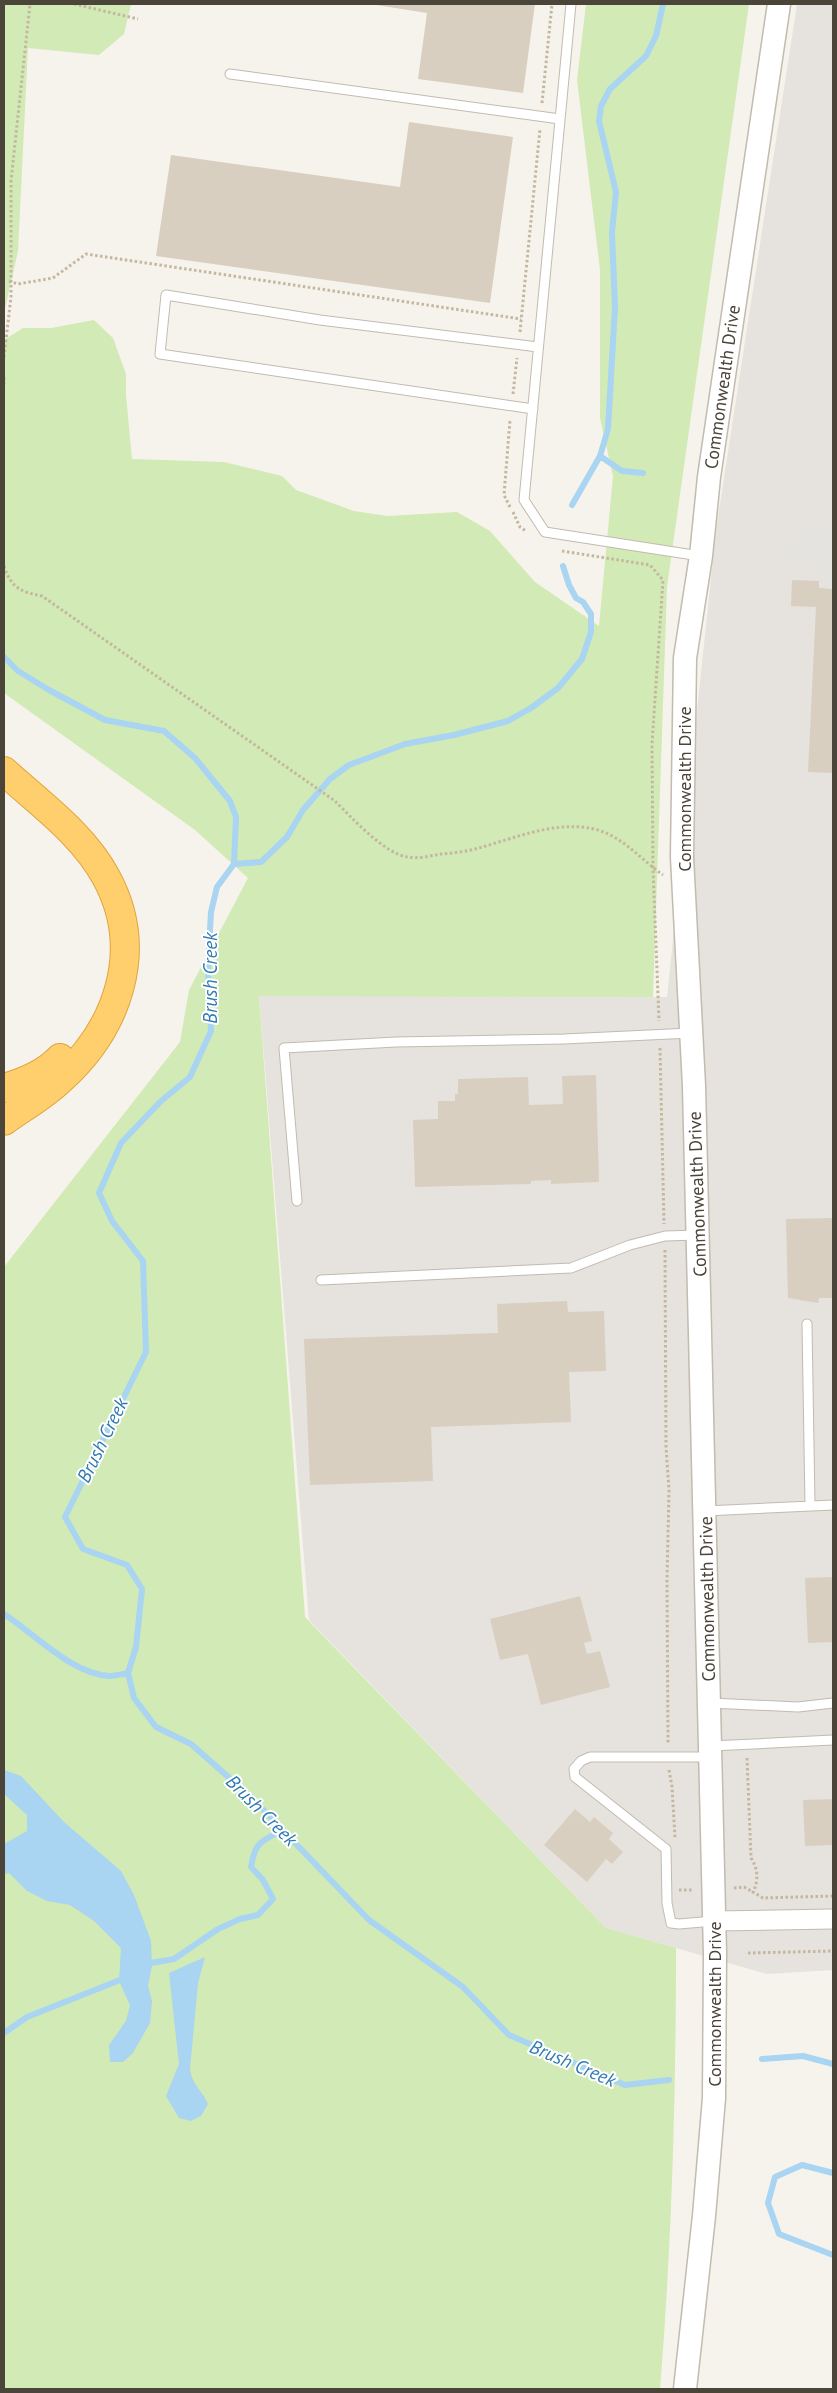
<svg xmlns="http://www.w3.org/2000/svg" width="837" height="2393" font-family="'PT Sans',sans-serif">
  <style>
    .industrial { fill: #e6e2dd }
    .green { fill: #d2eab5 }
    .parking { fill: #e5e3e0 }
    .water { fill: #a9d4f2 }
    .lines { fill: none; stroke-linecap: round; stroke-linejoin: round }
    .stream { stroke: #a9d4f2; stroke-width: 6 }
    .building { fill: #d8cfc1 }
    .service-casing { stroke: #c2bbae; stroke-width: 11 }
    .minor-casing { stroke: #c2bbae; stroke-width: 21 }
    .tertiary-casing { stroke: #c2bbae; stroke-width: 25 }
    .motorway-casing { stroke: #e0a43c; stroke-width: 30 }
    .path { stroke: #c4b79f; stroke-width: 3; stroke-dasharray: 2.5 2.5; stroke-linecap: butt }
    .service { stroke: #fff; stroke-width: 9 }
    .minor { stroke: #fff; stroke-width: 19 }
    .tertiary { stroke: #fff; stroke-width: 22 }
    .motorway { stroke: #ffcf6e; stroke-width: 28 }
    .labels { text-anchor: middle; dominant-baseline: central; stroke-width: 4; stroke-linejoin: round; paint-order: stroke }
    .street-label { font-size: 18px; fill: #4b4439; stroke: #fff }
    .water-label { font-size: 19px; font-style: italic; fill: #2e7ab2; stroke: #fff }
  </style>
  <rect width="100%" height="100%" fill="#f6f3ec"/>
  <path class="industrial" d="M797 4H833V1970L767 1974 606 1928 309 1620 259 995 667 997 716 530Z"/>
  <path class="green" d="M4 4H131L124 34 99 55 28 48 18 251 4 313Z
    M586 4H749L667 587 653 997 259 996 305 1617 606 1928 676 1948C676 2095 672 2242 660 2389H4V1267L180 1042 189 990 248 878 195 830 4 693V340L23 328H51L94 320 113 338 126 374V395L132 459 224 462 282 476 296 490 354 511 387 516 457 512 490 531 535 582 599 626 613 476 600 418V270L577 80Z"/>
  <path class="parking" d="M791 515 812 519 833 536V589H826L828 570 787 567Z"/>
  <path class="water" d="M4 1770 21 1776 64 1822 121 1871 134 1895 151 1941 152 1966 148 1986 152 2001 150 2023 133 2053 123 2062H110L109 2045 126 2021 130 2005 119 1981 121 1948 94 1921 70 1905 47 1901 27 1891 9 1873 4 1874V1844L27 1831V1815L4 1794Z
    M205 1957 198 1983 190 2069C193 2087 201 2088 208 2104L201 2116 191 2121 179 2118 166 2096 179 2064 169 1973Z"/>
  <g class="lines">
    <path class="stream" d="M600 456 622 471 643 473
      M572 505 600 456 608 429 615 307 612 232 616 192 599 121 601 106 610 89 646 56 656 36 663 4
      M4 657 18 671 49 690 105 720 164 731 195 758 230 801 236 817 234 864 217 887 211 912 208 967 211 1031 190 1077 161 1101 121 1143 99 1193 112 1221 143 1261 146 1352 65 1517 83 1549 127 1565 142 1589 136 1647 128 1673 134 1698 156 1727 191 1744 252 1798 369 1920 463 1987 509 2035 625 2085 669 2080
      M234 864 261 862 287 837 303 810 330 779 349 765 405 744 454 735 508 721 531 708 558 688 582 659 591 632V614L583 602 576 598 569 585 563 566
      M4 1614C35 1634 70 1673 109 1676 115 1676 122 1674 128 1673
      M145 1969 151 1963 174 1959 218 1929 240 1919 258 1915 273 1899 263 1880 251 1867C255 1842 261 1841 283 1830
      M4 2033 27 2017 125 1978
      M762 2059 803 2056 833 2064
      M833 2173 802 2165 775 2177 768 2203 779 2234 833 2255"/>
  </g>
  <path class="building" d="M370 4H535L523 93 418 79 427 13Z
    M409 122 513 137 490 303 156 256 171 155 400 187Z
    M792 580 819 581V588L833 589V773L808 772 816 607 791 606Z
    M596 1075 599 1182 551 1184V1180L531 1181V1184L415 1187 413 1120 438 1119V1101H455V1094H458V1079L528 1077 529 1105 563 1104 562 1076Z
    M833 1218V1298H819L818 1303 788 1298 786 1219Z
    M567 1301 568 1312 604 1311 606 1371 569 1372 571 1422 431 1427 433 1481 310 1485 304 1339 498 1333 497 1304Z
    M833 1577V1642L808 1643 805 1578Z
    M580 1596 592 1641 584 1643 587 1654 600 1651 610 1687 541 1705 528 1654 500 1660 490 1619Z
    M833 1799V1845L805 1846 803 1800Z
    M575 1809 590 1822 594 1817 613 1833 609 1839 623 1852 612 1864 606 1859 587 1882 544 1845Z"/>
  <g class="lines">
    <defs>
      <path id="service" d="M571 4 524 500 545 532 700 556
        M230 74 560 119
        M533 409 160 354 166 295 320 320 538 347
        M297 1201 284 1048 396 1042 564 1039 691 1033
        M321 1280 571 1268 630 1245 665 1236 698 1235
        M807 1324 810 1506
        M705 1511 833 1505
        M710 1703 798 1707 833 1703
        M711 1746 833 1740
        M711 1757H590L581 1761 574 1769 575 1777 666 1849 667 1903 671 1923 679 1924 714 1921"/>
      <path id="minor" d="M714 1921 833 1919"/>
      <path id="tertiary" d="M685 2389 704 2216 714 2098 715 1954 694 1086 682 857 685 658 701 556 709 477 779 4"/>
      <path id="motorway" d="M4 771C39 803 83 834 106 877 146 950 118 1029 59 1081 43 1096 22 1108 4 1121
        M4 1088C25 1082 45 1074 60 1058"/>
    </defs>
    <use href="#service" class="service-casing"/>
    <use href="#minor" class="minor-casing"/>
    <use href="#tertiary" class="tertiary-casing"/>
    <use href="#motorway" class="motorway-casing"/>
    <path class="path" d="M74 4 138 19
      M542 103 552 4
      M9 281 18 284 53 278 86 254 521 319
      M520 332 540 129
      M4 357 11 297V181L30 4
      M4 377V386
      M513 394 517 358
      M510 507 504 495 510 420
      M513 512 520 527 526 531
      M562 551 650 565 663 580 652 744 653 868 659 1021
      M4 566C11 588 21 592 42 596L335 801C352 818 384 853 407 857 418 859 430 856 441 854 452 853 464 852 475 849 513 839 555 820 594 829 623 836 640 859 663 875
      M660 1048 664 1224
      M665 1250 666 1447 669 1490 667 1581 668 1744
      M747 1758 751 1858C758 1869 759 1880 753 1892L763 1898 833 1896
      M669 1770 672 1787 675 1838
      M734 1888 744 1887 753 1892
      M679 1890H693
      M748 1953 833 1951"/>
    <use href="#service" class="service"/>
    <use href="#minor" class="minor"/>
    <use href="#tertiary" class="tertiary"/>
    <use href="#motorway" class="motorway"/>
  </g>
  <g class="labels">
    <g class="street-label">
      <text transform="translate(722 387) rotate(-82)">Commonwealth Drive</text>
      <text transform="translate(684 789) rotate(-90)">Commonwealth Drive</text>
      <text transform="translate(697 1194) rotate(-92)">Commonwealth Drive</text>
      <text transform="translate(707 1599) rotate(-91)">Commonwealth Drive</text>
      <text transform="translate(714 2004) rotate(-90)">Commonwealth Drive</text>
    </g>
    <g class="water-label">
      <text transform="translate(210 978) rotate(-90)">Brush Creek</text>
      <text transform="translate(102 1440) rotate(-64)">Brush Creek</text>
      <text transform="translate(262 1810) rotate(45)">Brush Creek</text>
      <text transform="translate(573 2063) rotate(23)">Brush Creek</text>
    </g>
  </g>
  <rect width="837" height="2393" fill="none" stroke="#4b4439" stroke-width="10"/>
</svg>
